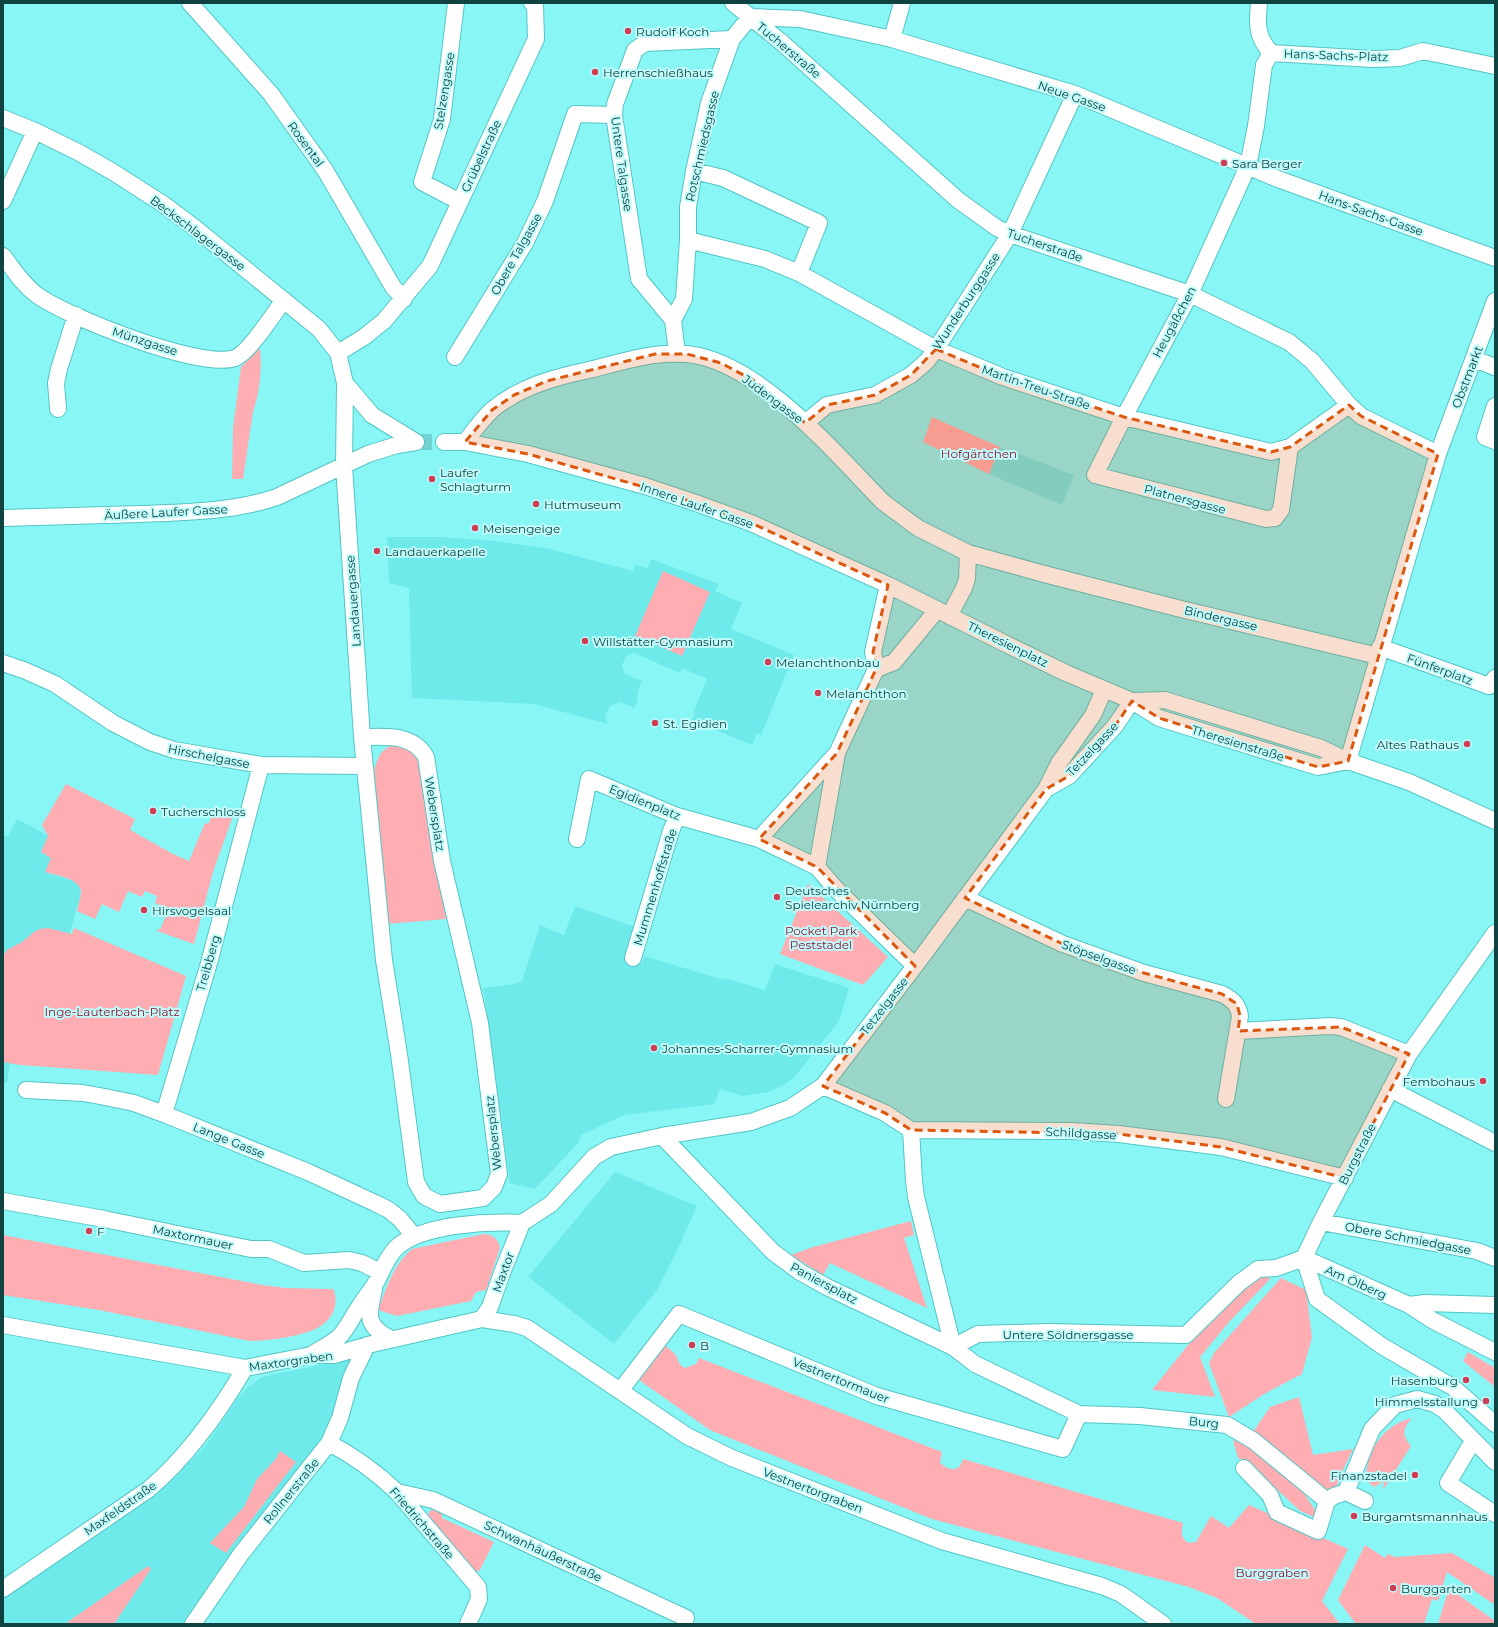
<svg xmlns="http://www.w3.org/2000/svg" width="1498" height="1627" font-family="Montserrat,sans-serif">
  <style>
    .built { fill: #6eeaea }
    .green { fill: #feadb2 }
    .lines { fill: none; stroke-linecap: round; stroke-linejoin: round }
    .minor-tunnel { stroke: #71d2d2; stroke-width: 16; stroke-dasharray: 16 8; stroke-linecap: butt }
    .minor-casing { stroke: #54c4c4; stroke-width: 18 }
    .minor { stroke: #fff; stroke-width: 16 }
    .marked { fill: #dd580f; fill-opacity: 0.2; stroke: #dd580f; stroke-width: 3; stroke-dasharray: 8 5; stroke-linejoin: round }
    .poi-dot { fill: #cd3d55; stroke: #bffcfb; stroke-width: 1.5 }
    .labels { text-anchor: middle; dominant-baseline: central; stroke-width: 4; stroke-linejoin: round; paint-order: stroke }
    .poi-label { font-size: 12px; fill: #114242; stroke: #bffcfb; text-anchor: start }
    .street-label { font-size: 12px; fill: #114242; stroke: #bffcfb }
    .park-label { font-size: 12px; fill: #901431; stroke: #bffcfb }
  </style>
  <rect width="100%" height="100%" fill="#89f6f6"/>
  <path class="built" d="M1000 447 1074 475 1062 505 989 474Z
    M387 537H440L496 541 550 549 633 571 635 565 648 568 651 559 719 584 715 591 742 603 731 629 794 655 761 735 757 733 752 745 692 720 695 713 693 712 707 679 682 668 680 673 634 653 626 657 622 665 625 674 642 681 638 691 637 702 634 708 620 702 610 706 605 717 608 724 534 704 412 698 409 588 389 583Z
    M17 819 49 836 41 852 51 858 45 872 74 881 79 886 81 894 32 1065 10 1064 7 1083H3V835L8 836Z
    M575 906 635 927 626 957 642 963 644 956 724 980 725 978 765 990 775 964 849 988 839 1021 796 1075 787 1083 769 1092 743 1096 720 1089 714 1104 624 1115 581 1135 579 1142 535 1189 510 1183 483 988 514 984 522 981 540 925 564 935Z
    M615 1172 697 1206 676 1253 657 1290 614 1344 528 1277Z
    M351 1358 329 1428 319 1444 217 1574 185 1624H3V1597L172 1480 206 1445 237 1399 248 1387 262 1377Z"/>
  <path class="green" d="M260 348C262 368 260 392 253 412L243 479H232L233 428 241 367Z
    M932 417 1000 447 989 474 923 442Z
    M663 571 710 592 682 656 635 636Z
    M393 745 410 750 419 759 446 919 387 924 374 772C377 758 380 750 393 745Z
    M66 784 135 819 130 830 173 854 189 861 205 823 208 824 216 808 233 816 213 872 194 944 157 931 158 929 160 930 169 909 155 903 157 896 145 891 142 897 128 891 119 912 102 904 95 919 77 911C78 905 81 897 81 891 79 878 55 875 45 872L51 858 41 852 48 836 42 825Z
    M808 884 888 957 863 985 780 954Z
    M48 928 72 934 74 928 186 976 158 1075 20 1065 3 1062V956L7 950 22 942 34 932 40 929Z
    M911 1221 914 1235 904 1238 927 1308 830 1263 823 1275 791 1255 813 1247Z
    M484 1234C494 1235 498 1239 500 1248L486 1290 476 1292 471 1301 397 1316 378 1310C387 1287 393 1265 412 1249Z
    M3 1235 262 1285 286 1288 333 1289C339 1302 334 1317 322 1325 308 1336 268 1341 250 1341L99 1310 3 1295Z
    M1264 1273 1270 1279 1229 1322 1200 1357 1215 1397 1152 1390 1188 1345 1235 1295Z
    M1281 1278 1306 1290 1312 1337 1302 1374 1264 1394 1229 1417 1209 1363 1214 1353Z
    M664 1344 676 1355 680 1365 685 1368 696 1364 699 1358 942 1452 940 1463C949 1471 959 1473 963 1459L1183 1523C1180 1533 1182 1546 1196 1542L1211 1516 1229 1528 1249 1505 1348 1549 1322 1601 1340 1624H1256L1217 1598 1189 1587 932 1519 710 1430 639 1380Z
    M1468 1352 1495 1368V1387L1463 1361Z
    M1299 1397 1313 1455 1353 1449 1342 1472 1334 1494 1324 1490 1253 1432 1270 1407Z
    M1412 1418C1402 1429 1402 1436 1411 1446L1383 1490 1384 1481 1374 1487 1366 1480C1366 1451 1383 1425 1412 1418Z
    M1233 1440 1257 1449 1298 1484 1317 1513 1314 1517 1300 1511 1248 1462 1238 1458Z
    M280 1451 296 1462 226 1553 210 1543 244 1507 257 1479 275 1460Z
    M432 1509H436L442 1513V1518L494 1542 480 1570 476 1572 429 1518 428 1514Z
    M1365 1545 1385 1558 1388 1554 1395 1557 1452 1553 1495 1578V1605L1447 1572 1438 1601 1432 1599 1424 1624H1356L1338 1600Z
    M148 1566 151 1569 114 1624H65Z
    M1449 1588 1495 1621V1624H1438Z"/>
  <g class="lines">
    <path class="minor-tunnel" d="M416 442H444"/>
    <defs>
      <path id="minor" d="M190 3 271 94 325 170 393 287 404 299
        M456 3 442 119 422 182 460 202
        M733 3 780 41 958 200 997 228 1010 234 1190 294 1289 342 1312 361 1349 405 1361 416 1438 454
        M1259 3C1257 24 1256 36 1271 53L1373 59 1400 58 1423 51 1495 66
        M750 17 800 19 892 39 1075 94 1278 179 1495 258
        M892 39 902 3
        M1271 53 1264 65 1256 126 1248 166 1190 294 1124 417 1095 475 1266 519 1275 518 1281 510 1290 447
        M3 118 35 131 78 152 113 172 163 204 195 228 319 329 338 353 345 383 344 466 362 737 384 960 399 1054 416 1182 424 1196 440 1204 483 1198 494 1187 499 1174 480 1023 442 861 426 757C413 733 385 737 362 737
        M694 171 723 178 819 223 799 273
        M3 201 35 131
        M688 240 765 259 799 273 936 349 1003 377 1124 417 1271 452 1290 447 1349 405
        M3 256C14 270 23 285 37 295 67 317 201 370 235 358 249 353 274 313 284 300
        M673 320 639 279 614 115 615 104 635 50 645 43 732 39
        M338 353 364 337 384 321 430 266 536 39 535 4 532 3
        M677 354 673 320 684 299 688 240V207L694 171 709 103 732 39 750 17
        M455 357 525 243 545 201 575 114 614 115
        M1474 359 1495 367
        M345 383 372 415 416 442
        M1495 406 1485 437 1495 441
        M58 409 56 383 59 369 76 315
        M805 423 827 405 875 395 911 375 927 361 936 349 1010 234 1075 94
        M444 442H465L528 454 645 486 696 503 751 523 888 585 1004 643 1066 673 1132 701 1159 718 1318 767 1348 761
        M465 442C474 431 482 419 492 410 519 387 555 377 589 370 621 362 654 351 687 354 758 361 835 453 883 502L918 528 968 553 1048 575 1181 609 1378 656
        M3 518C49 517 94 515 140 514 187 512 232 512 277 497L368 454 397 445 416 442
        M888 585 873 652 876 669 894 662 937 610
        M949 616 964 588 967 579 968 553
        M1380 647 1489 686 1495 678
        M3 663 26 671 55 684 113 723 150 742 174 750 261 765 365 766
        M1132 701 1165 700 1321 748 1348 761 1409 782 1495 821
        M837 753 876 669
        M1348 761 1438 454 1495 301
        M1046 789 1069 776 1115 726 1132 701
        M577 839 589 779 677 816 759 839 817 867 836 889 915 966
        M759 839 837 753 817 867
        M965 898 1063 944 1144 973 1222 994C1233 1000 1238 1004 1240 1016L1226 1099
        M633 958 671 831 677 816
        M1238 1031 1330 1026 1341 1027 1409 1054
        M823 1086 885 1113 911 1130 1072 1131 1119 1134 1221 1147 1345 1178
        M1390 1089 1495 1143
        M26 1090 83 1093 105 1097 134 1103 164 1114 308 1172 375 1203 389 1210 400 1219 414 1236
        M164 1114 209 963 261 765
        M662 1136 773 1252 800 1272 827 1287 953 1347 916 1197 914 1181 911 1130
        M3 1201 104 1219 251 1249H269L304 1263 349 1260 362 1263 380 1272
        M1321 1222 1477 1251 1495 1258
        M522 1223 551 1204 594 1157 611 1147 662 1136 751 1122 790 1108 823 1086 915 966 1046 789 1059 763 1093 715 1104 690
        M1304 1258 1409 1305 1432 1320 1495 1352
        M1304 1258 1317 1299 1382 1346 1449 1385
        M374 1290C368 1315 365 1326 391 1339
        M1409 1305 1425 1303 1495 1305
        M482 1319 490 1307 502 1273 522 1223
        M3 1325 245 1368 311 1355H334L372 1344 482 1319 514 1324 527 1328 687 1436 732 1458 942 1541 1102 1586 1121 1594 1163 1624
        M311 1355C320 1349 331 1344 339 1337 348 1328 352 1317 359 1307 364 1299 370 1292 375 1284 382 1272 386 1258 396 1248 421 1224 489 1221 522 1223
        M1455 1389 1495 1424
        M620 1391 679 1314 877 1396 1063 1449 1079 1414
        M1473 1441 1448 1483 1495 1514
        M329 1443C354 1456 376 1472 397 1492L478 1587 479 1599 468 1624
        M1244 1468 1270 1495 1277 1512 1318 1531 1327 1501 1334 1496 1346 1492 1365 1501
        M397 1492 433 1500 686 1618
        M1346 1492 1372 1429 1395 1405 1417 1399 1435 1404 1444 1410 1495 1462
        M1327 1501 1254 1441 1227 1425 1140 1416 1079 1414 975 1364 953 1347 978 1334 1048 1332 1186 1335 1239 1283 1258 1269 1276 1268 1304 1258 1321 1222 1409 1054 1495 933
        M3 1589 149 1489C189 1455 219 1412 245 1368
        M193 1624 241 1554 329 1443 340 1418 351 1378 367 1345"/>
    </defs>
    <use href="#minor" class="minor-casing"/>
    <use href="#minor" class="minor"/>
  </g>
  <path class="marked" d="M936 349 1003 377 1124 417 1271 452 1290 447 1349 405 1361 416 1438 454 1348 761 1318 767 1159 718 1132 701 1115 726 1069 776 1046 789 965 898 1063 944 1144 973 1222 994 1237 1004 1240 1016 1238 1031 1341 1027 1409 1054 1345 1178 1221 1147 1119 1134 911 1130 885 1113 823 1086 915 966 817 867 759 839 837 753 876 669 873 652 888 585 751 523 672 495 528 454 465 442 492 410 514 395 547 381 655 354H687L721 363 753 380 805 423 827 405 875 395 911 375Z"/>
  <g class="poi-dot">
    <circle cx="628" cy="31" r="4"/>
    <circle cx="595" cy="72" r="4"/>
    <circle cx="1224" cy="163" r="4"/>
    <circle cx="432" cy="479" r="4"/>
    <circle cx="536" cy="504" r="4"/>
    <circle cx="475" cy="528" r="4"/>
    <circle cx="377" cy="551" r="4"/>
    <circle cx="585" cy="641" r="4"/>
    <circle cx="768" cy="662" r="4"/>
    <circle cx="818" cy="693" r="4"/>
    <circle cx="655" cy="723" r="4"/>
    <circle cx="1467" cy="744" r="4"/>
    <circle cx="153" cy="811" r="4"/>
    <circle cx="777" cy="897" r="4"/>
    <circle cx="144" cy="910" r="4"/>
    <circle cx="654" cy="1048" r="4"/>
    <circle cx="1483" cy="1081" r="4"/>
    <circle cx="89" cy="1231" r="4"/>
    <circle cx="692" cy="1345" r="4"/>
    <circle cx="1466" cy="1380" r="4"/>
    <circle cx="1486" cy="1401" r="4"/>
    <circle cx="1415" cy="1475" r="4"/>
    <circle cx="1354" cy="1516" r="4"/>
    <circle cx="1393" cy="1588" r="4"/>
  </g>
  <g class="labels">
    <g class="poi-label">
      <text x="636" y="31">Rudolf Koch</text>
      <text x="603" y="72">Herrenschießhaus</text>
      <text x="1232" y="163">Sara Berger</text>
      <text x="440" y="472">Laufer<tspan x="440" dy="14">Schlagturm</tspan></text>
      <text x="544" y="504">Hutmuseum</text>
      <text x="483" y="528">Meisengeige</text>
      <text x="385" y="551">Landauerkapelle</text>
      <text x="593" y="641">Willstätter-Gymnasium</text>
      <text x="776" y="662">Melanchthonbau</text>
      <text x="826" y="693">Melanchthon</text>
      <text x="663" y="723">St. Egidien</text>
      <text x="1459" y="744" text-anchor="end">Altes Rathaus</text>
      <text x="161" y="811">Tucherschloss</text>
      <text x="785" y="890">Deutsches<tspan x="785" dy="14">Spielearchiv Nürnberg</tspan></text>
      <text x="152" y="910">Hirsvogelsaal</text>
      <text x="662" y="1048">Johannes-Scharrer-Gymnasium</text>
      <text x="1475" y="1081" text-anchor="end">Fembohaus</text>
      <text x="97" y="1231">F</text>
      <text x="700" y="1345">B</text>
      <text x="1458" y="1380" text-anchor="end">Hasenburg</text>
      <text x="1478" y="1401" text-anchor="end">Himmelsstallung</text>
      <text x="1407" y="1475" text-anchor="end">Finanzstadel</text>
      <text x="1362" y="1516">Burgamtsmannhaus</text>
      <text x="1401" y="1588">Burggarten</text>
    </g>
    <g class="street-label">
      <text transform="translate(789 50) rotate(40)">Tucherstraße</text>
      <text transform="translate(1336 55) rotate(2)">Hans-Sachs-Platz</text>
      <text transform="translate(444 91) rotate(-81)">Stelzengasse</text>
      <text transform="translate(1072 96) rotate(19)">Neue Gasse</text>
      <text transform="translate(306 144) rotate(54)">Rosental</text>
      <text transform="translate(702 146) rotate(-77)">Rotschmiedsgasse</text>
      <text transform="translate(481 156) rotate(-65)">Grübelstraße</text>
      <text transform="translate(622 164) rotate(82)">Untere Talgasse</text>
      <text transform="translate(1371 213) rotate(20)">Hans-Sachs-Gasse</text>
      <text transform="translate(198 233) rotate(37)">Beckschlagergasse</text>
      <text transform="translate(1045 245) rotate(19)">Tucherstraße</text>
      <text transform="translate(516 254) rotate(-61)">Obere Talgasse</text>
      <text transform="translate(966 301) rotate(-57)">Wunderburggasse</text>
      <text transform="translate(1174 322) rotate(-62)">Heugäßchen</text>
      <text transform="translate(145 341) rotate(18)">Münzgasse</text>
      <text transform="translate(1467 377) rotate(-69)">Obstmarkt</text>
      <text transform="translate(1036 387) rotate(19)">Martin-Treu-Straße</text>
      <text transform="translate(773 399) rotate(37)">Judengasse</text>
      <text transform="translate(1185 499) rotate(15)">Platnersgasse</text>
      <text transform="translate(697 505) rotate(19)">Innere Laufer Gasse</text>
      <text transform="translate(166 512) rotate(-3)">Äußere Laufer Gasse</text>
      <text transform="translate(353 601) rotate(-94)">Landauergasse</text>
      <text transform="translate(1221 618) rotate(13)">Bindergasse</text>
      <text transform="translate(1008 644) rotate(26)">Theresienplatz</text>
      <text transform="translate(1440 669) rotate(20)">Fünferplatz</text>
      <text transform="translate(1238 743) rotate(17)">Theresienstraße</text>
      <text transform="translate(1092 749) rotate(-47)">Tetzelgasse</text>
      <text transform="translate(209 756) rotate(11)">Hirschelgasse</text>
      <text transform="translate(645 802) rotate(22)">Egidienplatz</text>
      <text transform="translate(435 814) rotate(81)">Webersplatz</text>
      <text transform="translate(655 887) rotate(-73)">Mummenhoffstraße</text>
      <text transform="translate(1099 957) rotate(20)">Stöpselgasse</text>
      <text transform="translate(208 963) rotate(-74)">Treibberg</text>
      <text transform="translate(884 1006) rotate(-52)">Tetzelgasse</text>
      <text transform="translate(493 1133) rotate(-96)">Webersplatz</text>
      <text transform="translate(1081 1133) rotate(3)">Schildgasse</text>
      <text transform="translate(229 1140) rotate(22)">Lange Gasse</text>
      <text transform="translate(1357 1154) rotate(-63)">Burgstraße</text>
      <text transform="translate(193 1237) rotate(12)">Maxtormauer</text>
      <text transform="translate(1408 1238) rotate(11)">Obere Schmiedgasse</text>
      <text transform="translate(503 1272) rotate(-70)">Maxtor</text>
      <text transform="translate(1356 1282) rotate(24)">Am Ölberg</text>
      <text transform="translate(824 1283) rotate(28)">Paniersplatz</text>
      <text x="1068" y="1334">Untere Söldnersgasse</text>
      <text transform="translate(291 1361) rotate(-8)">Maxtorgraben</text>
      <text transform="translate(841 1380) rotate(22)">Vestnertormauer</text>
      <text transform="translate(1204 1422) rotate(6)">Burg</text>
      <text transform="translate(813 1490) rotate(21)">Vestnertorgraben</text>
      <text transform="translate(291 1491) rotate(-51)">Rollnerstraße</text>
      <text transform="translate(120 1508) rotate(-35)">Maxfeldstraße</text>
      <text transform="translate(422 1523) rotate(49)">Friedrichstraße</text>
      <text transform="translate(543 1551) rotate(25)">Schwanhäußerstraße</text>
    </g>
    <g class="park-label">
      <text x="979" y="453">Hofgärtchen</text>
      <text x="821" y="930">Pocket Park<tspan x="821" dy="14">Peststadel</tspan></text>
      <text x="112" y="1011">Inge-Lauterbach-Platz</text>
      <text x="1272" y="1572">Burggraben</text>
    </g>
  </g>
  <rect width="1498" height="1627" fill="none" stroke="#114242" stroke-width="8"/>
</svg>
